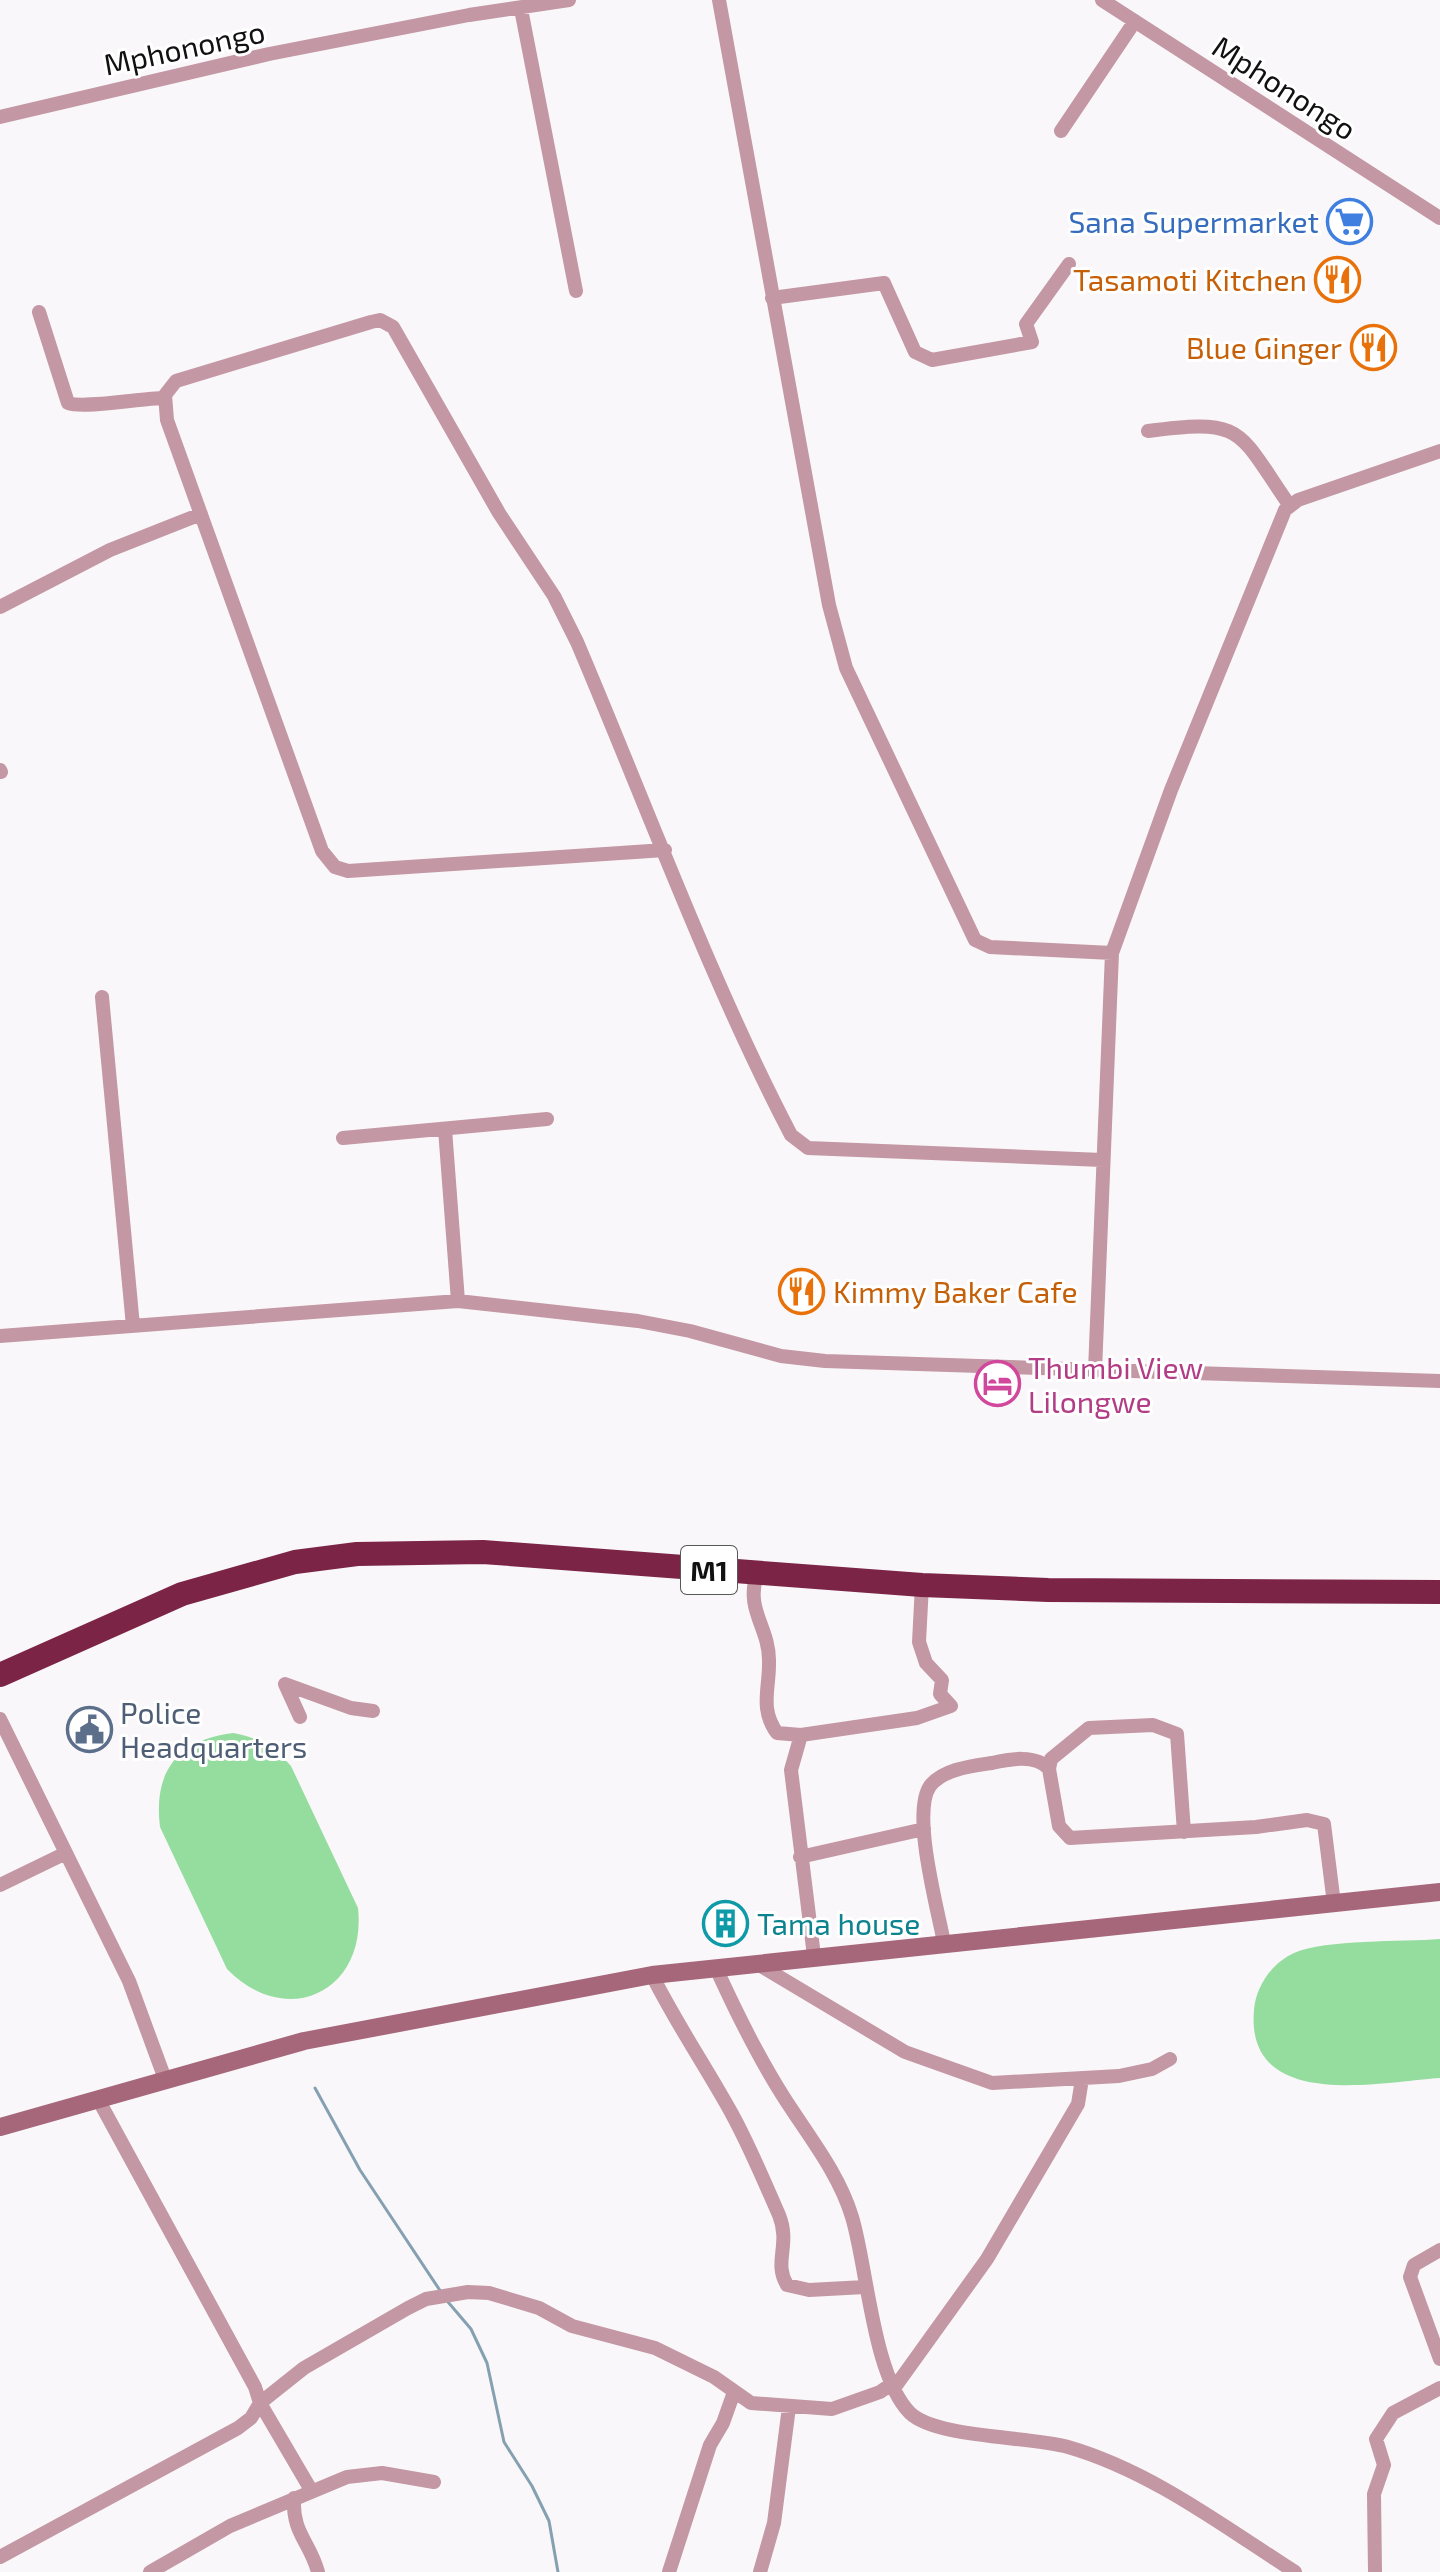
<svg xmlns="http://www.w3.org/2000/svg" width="1440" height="2572" font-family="'Exo 2',sans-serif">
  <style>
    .green { fill: #95dd9f }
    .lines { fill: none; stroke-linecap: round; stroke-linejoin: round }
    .stream { stroke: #85a0b0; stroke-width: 3 }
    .street { stroke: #c397a3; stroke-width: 14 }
    .secondary { stroke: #a6677a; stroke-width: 18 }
    .highway { stroke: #7b2446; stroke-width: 24 }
    .labels { text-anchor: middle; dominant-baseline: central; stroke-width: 6; stroke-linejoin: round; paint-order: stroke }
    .shield { fill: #fff; stroke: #585859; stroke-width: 2 }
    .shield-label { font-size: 28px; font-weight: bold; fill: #111112 }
    .street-label { font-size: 30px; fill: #111112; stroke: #fff }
    .shop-label { font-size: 30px; fill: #366cbe; stroke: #fff; text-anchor: end }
    .food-label { font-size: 30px; fill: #c56008; stroke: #fff; text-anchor: end }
    .hotel-label { font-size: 30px; fill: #b23c85; stroke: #fff; text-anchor: start }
    .service-label { font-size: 30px; fill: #4e5e75; stroke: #fff; text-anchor: start }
    .culture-label { font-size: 30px; fill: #0d838f; stroke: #fff; text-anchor: start }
  </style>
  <rect width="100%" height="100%" fill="#f9f7fa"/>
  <path class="green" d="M233 1733C259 1738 274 1746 291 1766L358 1908C367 1992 286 2030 227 1969L160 1827C153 1771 178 1740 233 1733Z
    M1440 1939V2078C1380 2082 1245 2112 1254 2010 1256 1986 1272 1963 1294 1953 1326 1939 1402 1942 1440 1939Z"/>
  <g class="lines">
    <path class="stream" d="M315 2088 360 2170 441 2292
      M448 2302 471 2329 487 2363 504 2442 532 2486 549 2521 558 2572"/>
    <path class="street" d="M719 0 829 605 846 668 975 940 990 947 1112 953
      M1102 0 1440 218
      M521 9 576 291
      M0 117 269 54 469 15 569 0
      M1061 131 1135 21
      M772 298 884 283 915 352 932 360 1032 342 1026 324 1069 264
      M39 312 68 403C84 409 142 398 164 398
      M1148 431C1246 418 1237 430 1290 506
      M0 607 110 550 201 514
      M0 770 1 772
      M665 850 348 871 335 867 322 851 167 420 165 395 176 381 371 322 380 320 393 327 499 513 554 596 577 642C646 804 710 980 791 1135L808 1148 1102 1160
      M102 997 133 1326
      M445 1129 458 1301
      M343 1138 547 1119
      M0 1336 458 1301 638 1321 690 1331 781 1356 825 1361 1440 1381
      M1095 1371 1112 953 1171 790 1285 510 1298 500 1440 451
      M757 1574C745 1610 769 1627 769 1660 770 1688 759 1708 777 1733L801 1735
      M300 1717 285 1684 351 1708 373 1711
      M0 1719 129 1981 165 2079
      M1049 1769 1051 1759 1089 1728 1153 1725 1177 1734 1184 1832
      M800 1857 924 1829
      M0 1885 66 1853
      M944 1943C938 1910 911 1813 930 1786 943 1769 972 1766 992 1763 1010 1759 1036 1754 1049 1769L1059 1826 1070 1838 1256 1827 1307 1820 1324 1824 1334 1904
      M814 1956 791 1770 801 1735 917 1718 951 1706 940 1694 942 1680 926 1663 919 1642 922 1585
      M756 1963 905 2052 992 2083 1119 2076 1152 2069 1170 2059
      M716 1968C736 2012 757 2055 783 2096 807 2134 839 2173 852 2217 867 2266 873 2376 910 2413 936 2438 1028 2436 1068 2447 1151 2471 1223 2526 1295 2572
      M652 1975C676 2023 706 2067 732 2114 750 2147 764 2181 779 2215 791 2245 773 2262 787 2285L809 2290 865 2287
      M1440 2250 1414 2265 1410 2277 1440 2359
      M895 2387 987 2259 1078 2104 1082 2079
      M311 2490 260 2403 304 2368 408 2308 426 2299 468 2292 489 2293 539 2308 572 2326 655 2348 714 2377 751 2403 832 2409 880 2392 893 2383
      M294 2498C292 2533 310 2542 318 2572
      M0 2557 238 2428 251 2418 260 2403 255 2387 98 2099
      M150 2572 230 2526 347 2477 382 2473 434 2482
      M669 2572 710 2445 723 2423 734 2392
      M760 2572 774 2523 789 2407
      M1375 2572 1374 2494 1384 2465 1376 2439 1393 2413 1440 2388"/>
    <path class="secondary" d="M0 2127 304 2041 652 1975 1440 1892"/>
    <path class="highway" d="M0 1675 182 1594 295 1562 357 1554 483 1552 922 1585 1048 1590 1440 1592"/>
  </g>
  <defs>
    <symbol id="supermarket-ring" viewBox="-11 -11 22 22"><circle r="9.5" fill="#fff" stroke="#3f7fe0" stroke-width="1.5"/><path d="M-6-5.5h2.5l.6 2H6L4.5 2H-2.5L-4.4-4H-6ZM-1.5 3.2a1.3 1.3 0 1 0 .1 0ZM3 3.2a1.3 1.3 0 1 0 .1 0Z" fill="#3f7fe0"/></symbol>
    <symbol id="restaurant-ring" viewBox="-11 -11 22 22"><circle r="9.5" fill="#fff" stroke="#e8710a" stroke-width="1.5"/><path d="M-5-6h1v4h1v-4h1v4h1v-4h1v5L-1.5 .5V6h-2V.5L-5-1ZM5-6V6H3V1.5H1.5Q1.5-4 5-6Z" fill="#e8710a"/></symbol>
    <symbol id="hotel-ring" viewBox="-11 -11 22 22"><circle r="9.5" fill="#fff" stroke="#d1479c" stroke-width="1.5"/><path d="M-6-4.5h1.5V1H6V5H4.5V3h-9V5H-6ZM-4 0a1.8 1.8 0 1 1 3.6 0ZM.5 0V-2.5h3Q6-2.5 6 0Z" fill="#d1479c"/></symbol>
    <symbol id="civic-ring" viewBox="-11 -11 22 22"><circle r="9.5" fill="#fff" stroke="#5c6f8a" stroke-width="1.5"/><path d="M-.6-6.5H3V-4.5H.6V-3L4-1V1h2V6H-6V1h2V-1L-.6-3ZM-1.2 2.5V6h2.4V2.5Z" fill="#5c6f8a"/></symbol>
    <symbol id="building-ring" viewBox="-11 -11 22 22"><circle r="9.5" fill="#fff" stroke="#0f9aa8" stroke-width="1.5"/><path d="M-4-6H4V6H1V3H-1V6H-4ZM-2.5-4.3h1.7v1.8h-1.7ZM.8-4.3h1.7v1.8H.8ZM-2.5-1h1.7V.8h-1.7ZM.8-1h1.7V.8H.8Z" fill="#0f9aa8"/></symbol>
  </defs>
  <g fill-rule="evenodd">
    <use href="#supermarket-ring" x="1324" y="196" width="51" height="51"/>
    <use href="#restaurant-ring" x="1312" y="254" width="51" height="51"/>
    <use href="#restaurant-ring" x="1348" y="322" width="51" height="51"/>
    <use href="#restaurant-ring" x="776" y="1266" width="51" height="51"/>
    <use href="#hotel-ring" x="972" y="1358" width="51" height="51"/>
    <use href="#civic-ring" x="64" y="1704" width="51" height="51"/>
    <use href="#building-ring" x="700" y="1898" width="51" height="51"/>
  </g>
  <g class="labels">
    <rect class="shield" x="681" y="1546" width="56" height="48" rx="6"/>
    <g class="shield-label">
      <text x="709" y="1570">M1</text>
    </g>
    <g class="street-label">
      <text transform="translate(184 47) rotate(-12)">Mphonongo</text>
      <text transform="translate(1285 87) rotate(33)">Mphonongo</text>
    </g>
    <g class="shop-label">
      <text x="1319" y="221">Sana Supermarket</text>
    </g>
    <g class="food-label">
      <text x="1307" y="279">Tasamoti Kitchen</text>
      <text x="1342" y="347">Blue Ginger</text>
      <text x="833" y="1291" text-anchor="start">Kimmy Baker Cafe</text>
    </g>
    <g class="hotel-label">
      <text x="1028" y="1367">Thumbi View<tspan x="1028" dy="34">Lilongwe</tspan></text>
    </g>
    <g class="service-label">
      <text x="120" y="1712">Police<tspan x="120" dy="34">Headquarters</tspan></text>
    </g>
    <g class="culture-label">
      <text x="757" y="1923">Tama house</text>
    </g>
  </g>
</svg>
